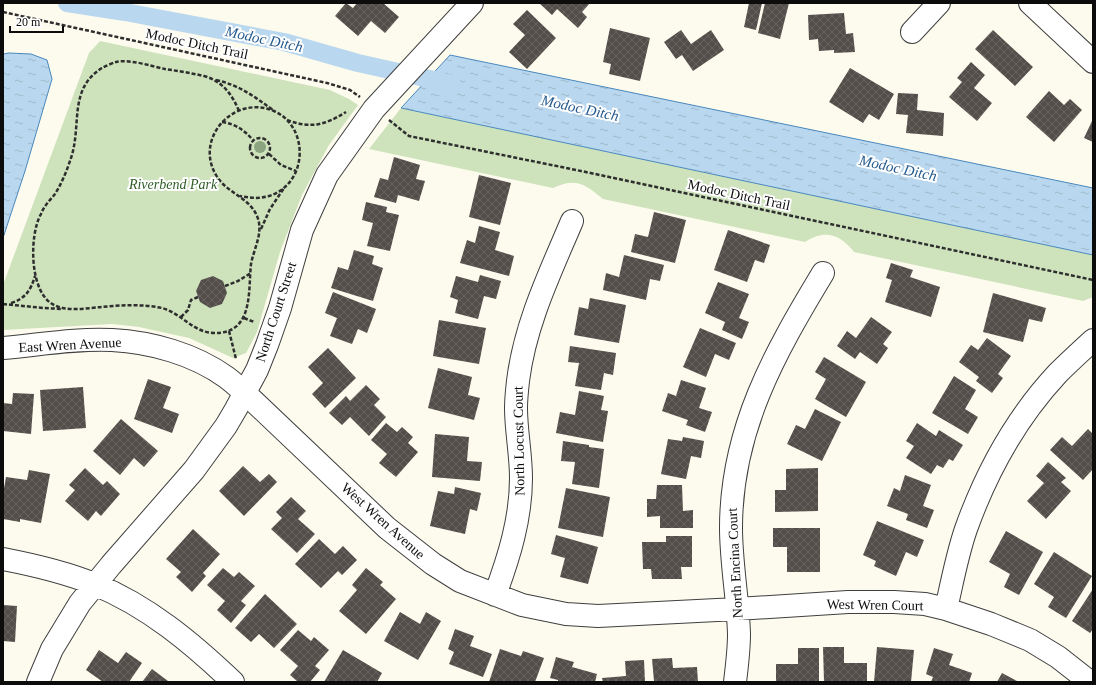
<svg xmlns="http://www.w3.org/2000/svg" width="1096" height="685" font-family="'Times New Roman',serif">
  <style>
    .park { fill: #cee3bc }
    .water { fill: url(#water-ripples); stroke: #4988bc }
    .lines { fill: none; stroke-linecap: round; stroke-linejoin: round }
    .canal { stroke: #b9d7ee; stroke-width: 18 }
    .building { fill: url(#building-cross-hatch) }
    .minor-casing { stroke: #3f3f3f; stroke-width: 24 }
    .path { stroke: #2e2e2e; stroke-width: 2.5; stroke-dasharray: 4 2; stroke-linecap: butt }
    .minor { stroke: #fff; stroke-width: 22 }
    .tree { fill: #8ba47f }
    .labels { text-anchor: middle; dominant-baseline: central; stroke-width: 4; stroke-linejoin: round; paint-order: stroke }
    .street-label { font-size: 14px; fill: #0c0c0c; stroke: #fff }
    .park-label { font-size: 14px; font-style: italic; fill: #2e5c25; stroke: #fff }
    .water-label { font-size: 15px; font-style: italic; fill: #265b8e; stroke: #fff }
  </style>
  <defs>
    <pattern id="water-ripples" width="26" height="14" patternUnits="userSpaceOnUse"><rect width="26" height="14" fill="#b9d7ee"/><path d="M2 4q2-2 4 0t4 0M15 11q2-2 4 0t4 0" fill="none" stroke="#9eb7cb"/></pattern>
    <pattern id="building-cross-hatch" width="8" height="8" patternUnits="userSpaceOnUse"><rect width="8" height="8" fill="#544e4a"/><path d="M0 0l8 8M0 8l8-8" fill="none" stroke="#686360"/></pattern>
  </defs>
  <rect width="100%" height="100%" fill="#fdfbee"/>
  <path class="park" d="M100 41 330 90 349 99 358 105 329 145 302 195 280 252 257 332 246 353 233 358 189 338 139 327 112 324 3 330V285L89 53Z
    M401 108 1093 255V297L1083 301 854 252C840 234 825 229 805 242L603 199C585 184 576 177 553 188L369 149Z"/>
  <path class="water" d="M9 53 31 54 47 60 52 79 25 171 3 238V54Z
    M450 55 1093 188V255L401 108Z"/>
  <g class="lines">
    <path class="canal" d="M67 3 125 12 284 42 358 63 452 84"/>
  </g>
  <path class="building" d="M346 3 353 8 357 3H383L399 17 385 33 371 21 358 36 335 16Z
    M539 3H590L582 12 587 17 578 28 557 9 552 15Z
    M749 3H762L756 30 744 27Z
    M765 3H789L780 39 758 33Z
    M527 10 556 38 527 69 509 52 525 35 513 24Z
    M844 13 846 34 853 33 855 52 834 53V50L819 51 818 39 809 40 808 15Z
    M610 28 650 38 640 81 609 74 611 64 603 62Z
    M681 30 691 44 711 30 724 50 693 71 682 55 676 59 664 42Z
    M993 30 1033 67 1015 86 975 49Z
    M971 62 985 75 974 88 992 103 977 121 949 97 962 82 957 78Z
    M850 68 894 94 879 120 869 114 863 123 829 102Z
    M1049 91 1064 105 1070 99 1082 110 1054 142 1026 117Z
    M898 93 918 94 917 110 944 113 943 136 906 133 908 115 896 114Z
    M1092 121 1093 122V142L1084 138Z
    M394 157 420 165 416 179 425 181 419 201 398 195 396 203 374 197 380 178 388 180Z
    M479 175 511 183 500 225 469 217Z
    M366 202 387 207 386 212 399 215 390 251 367 246 373 223 362 220Z
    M654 212 686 220 675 263 631 252 635 234 648 237Z
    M479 226 500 232 495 250 514 256 509 276 460 263 467 240 475 243Z
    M728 230 770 245 764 263 755 260 747 282 714 270Z
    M354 250 374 256 372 264 383 268 373 301 331 288 338 267 348 270Z
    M624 255 664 265 660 281 650 279 646 300 603 290 606 273 619 277Z
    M891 263 913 270 910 277 940 287 931 317 885 302 892 280 886 278Z
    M480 275 501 281 496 299 484 296 478 319 455 313 458 300 450 297 456 276 478 282Z
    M213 276 223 281 227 293 222 304 210 308 200 302 196 291 201 280Z
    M718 282 749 294 739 318 749 322 742 339 722 330 725 322 705 313Z
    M333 292 376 309 367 333 358 329 352 344 330 336 337 318 325 313Z
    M993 293 1046 308 1042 322 1029 319 1023 342 983 332Z
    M590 298 626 305 619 343 574 335 579 307 588 309Z
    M871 317 892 332 883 344 888 348 877 364 860 352 855 359 837 346 847 331 856 338Z
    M439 320 486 328 479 364 433 356Z
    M700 328 736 343 729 360 715 354 706 377 683 367Z
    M987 338 1011 356 998 374 1003 378 992 393 976 381 979 377 959 362 971 345 978 350Z
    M570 346 616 353 613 375 604 373 601 390 575 386 579 363 568 362Z
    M328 348 356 378 325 408 312 394 323 383 308 367Z
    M824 357 866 382 846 417 815 399 826 379 815 372Z
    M438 368 472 377 468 395 480 398 474 420 428 408Z
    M954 376 976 390 965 409 978 417 968 434 932 413Z
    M148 379 171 387 163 408 179 414 172 433 134 419Z
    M681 380 706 388 699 408 712 412 705 432 686 425 688 420 662 411 668 393 676 396Z
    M366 385 380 399 374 405 386 417 369 436 350 417 342 425 329 413 346 396 350 401Z
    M83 387 86 428 43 431 40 390Z
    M579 391 604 396 601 410 608 411 603 442 556 433 560 412 575 415Z
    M13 393 34 394 31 434 3 431V403L12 404Z
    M815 409 841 422 822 461 787 444 796 425 805 429Z
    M121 419 158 451 144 467 134 458 120 475 93 451Z
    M386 423 397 432 402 427 413 437 408 443 418 452 396 477 379 463 387 454 371 440Z
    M917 423 936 436 939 430 963 445 953 461 949 459 943 468 937 465 931 474 906 458 914 446 906 441Z
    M1088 429 1093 434V469L1083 480 1050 450 1062 437 1072 446Z
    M435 434 469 437 467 461 482 462 480 481 432 477Z
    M683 437 704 441 701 458 691 456 686 479 661 474 668 439 682 441Z
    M563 441 589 445V447L604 449 599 488 572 484 575 462 561 461Z
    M1048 462 1066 478 1061 482 1071 491 1046 519 1027 501 1044 483 1036 476Z
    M243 466 260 482 269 474 277 482 244 516 219 491Z
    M85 468 103 485 107 481 120 494 101 516 96 511 88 521 65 501 75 490 69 485Z
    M818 468V511L775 512V490H786V469Z
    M29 470 50 474 41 523 20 519V522L3 519V494L6 477 27 480Z
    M905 475 931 485 923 506 934 510 927 528 906 520 908 514 887 506 894 488 900 491Z
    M657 485H682L683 511 693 510V528H660V516L647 517V499H656Z
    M455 487 481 493 477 511 470 509 465 534 430 526 438 491 454 494Z
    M566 488 610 497 603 537 558 528Z
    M291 497 306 511 298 519 315 534 297 553 271 529 282 518 276 512Z
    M877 521 924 540 917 557 906 552 896 576 874 566 876 561 863 555Z
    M773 528H820V572H787V547H773Z
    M193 529 220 554 203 573 206 576 192 592 176 577 181 572 166 559Z
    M1006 531 1043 552 1019 595 1004 587 1010 574 989 562Z
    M556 535 598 547 588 584 560 577 565 558 551 554Z
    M666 536H692V567H681L682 579H652L651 569H643L642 542H666Z
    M319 539 335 554 343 546 357 560 342 575 338 571 321 588 295 564Z
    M1054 552 1092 576 1066 618 1048 607 1054 597 1034 584Z
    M223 568 234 577 239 572 255 586 241 601 246 605 231 623 217 610 225 601 207 585Z
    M366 568 383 582 380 585 396 599 366 634 339 611 357 590 352 585Z
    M1093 589V629L1090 633 1072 621Z
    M265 594 297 624 274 648 259 634 251 642 235 628Z
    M3 605 17 606 15 642 3 641Z
    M400 612 420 624 426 612 441 621 418 660 384 641Z
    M455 629 474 636 470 646 492 654 483 677 449 664 454 652 448 649Z
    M298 630 311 641 314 637 329 650 315 666 320 670 310 682H298L290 675 298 666 280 650Z
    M823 647H844V663H867V682H824Z
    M877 647 914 650 911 682H874Z
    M798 648H819V682H776V664H798Z
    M934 648 953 654 949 665 972 673 969 682H931L933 677 926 674Z
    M500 649 521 656 523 651 544 658 535 682H489Z
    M99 650 118 663 126 652 142 663 129 682H103L86 670Z
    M343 650 382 673 377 682H324Z
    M556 657 574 662 572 667 597 674 595 682H558V680L550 678Z
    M672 658 673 668 697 667 698 682 654 681 652 659Z
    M644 660 645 682H603L602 678 626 676 625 661Z
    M152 669 168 681 167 682H142Z
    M1002 673 1017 681 1016 682H997Z"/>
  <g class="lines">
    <defs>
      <path id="minor" d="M1030 3 1093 62
        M912 32 939 3
        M3 348C39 345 76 338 112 340 151 342 194 354 226 377 233 382 239 388 245 393L387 528 433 564 460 581 522 605 566 614 598 616 737 609 848 602H894L925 604 946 609 991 624 1030 640 1058 657 1090 682
        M3 559C34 565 65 572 94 584 148 606 192 643 233 682
        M495 595C509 557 521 519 521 478 521 454 516 431 516 408 516 399 517 390 518 381 525 324 550 273 572 221
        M946 609C952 583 957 555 966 529 986 473 1016 418 1058 373 1069 362 1081 351 1093 340
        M38 682 52 649 80 603 111 565 194 470 226 426 236 409 257 370 267 345 280 308 302 230 327 175 374 109 472 3
        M735 682C737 666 739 650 739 634 738 599 731 563 731 528 731 430 774 354 823 273"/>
    </defs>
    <use href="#minor" class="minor-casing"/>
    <path class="path" d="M3 12 327 83 350 90 360 97
      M216 80C239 85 255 97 273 110
      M239 111C232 94 222 81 204 76 191 73 178 71 165 69 151 66 130 59 116 62 112 63 106 66 102 68 68 89 82 125 71 158 67 170 62 183 55 194 50 200 44 206 41 214 29 235 29 293 54 305 68 312 87 308 102 307 122 305 143 304 162 308 181 313 194 333 214 333 254 334 248 291 251 264 254 248 264 232 257 216 249 197 226 193 216 175 194 138 234 94 274 111 310 127 308 184 269 196 259 199 250 198 240 196
      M287 120C311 129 325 125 346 112
      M389 120 409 136 581 171 1093 280
      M222 122C236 124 244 130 253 140
      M250 148a10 10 0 1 1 20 0a10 10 0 1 1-20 0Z
      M269 154 281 165 296 171
      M261 229 270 209 284 188
      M225 286 238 281 251 273
      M11 303C25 299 31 290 35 276
      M3 304 44 308 62 309
      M181 317 188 310 191 300 198 297
      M244 318 254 322
      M229 331 236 359"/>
    <use href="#minor" class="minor"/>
  </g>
  <circle class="tree" cx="260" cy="147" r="6"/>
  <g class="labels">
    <g class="street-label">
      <text transform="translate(197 44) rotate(12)">Modoc Ditch Trail</text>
      <text transform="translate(739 195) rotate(12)">Modoc Ditch Trail</text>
      <text transform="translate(276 312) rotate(-72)">North Court Street</text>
      <text transform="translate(70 345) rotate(-3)">East Wren Avenue</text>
      <text transform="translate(519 441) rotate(-91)">North Locust Court</text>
      <text transform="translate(383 521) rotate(42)">West Wren Avenue</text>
      <text transform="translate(735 563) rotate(-93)">North Encina Court</text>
      <text transform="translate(875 605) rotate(1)">West Wren Court</text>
    </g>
    <g class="park-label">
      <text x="173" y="184">Riverbend Park</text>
    </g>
    <g class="water-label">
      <text transform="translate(264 39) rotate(12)">Modoc Ditch</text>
      <text transform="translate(580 108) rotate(12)">Modoc Ditch</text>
      <text transform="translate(898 168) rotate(12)">Modoc Ditch</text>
    </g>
  </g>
  <rect width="1096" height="685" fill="none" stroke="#0c0c0c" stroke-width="8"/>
  <path d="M10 26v6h53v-6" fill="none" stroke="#0c0c0c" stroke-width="2"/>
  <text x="16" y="26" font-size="12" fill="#0c0c0c" stroke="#ffffff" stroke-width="3" paint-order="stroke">20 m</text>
</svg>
